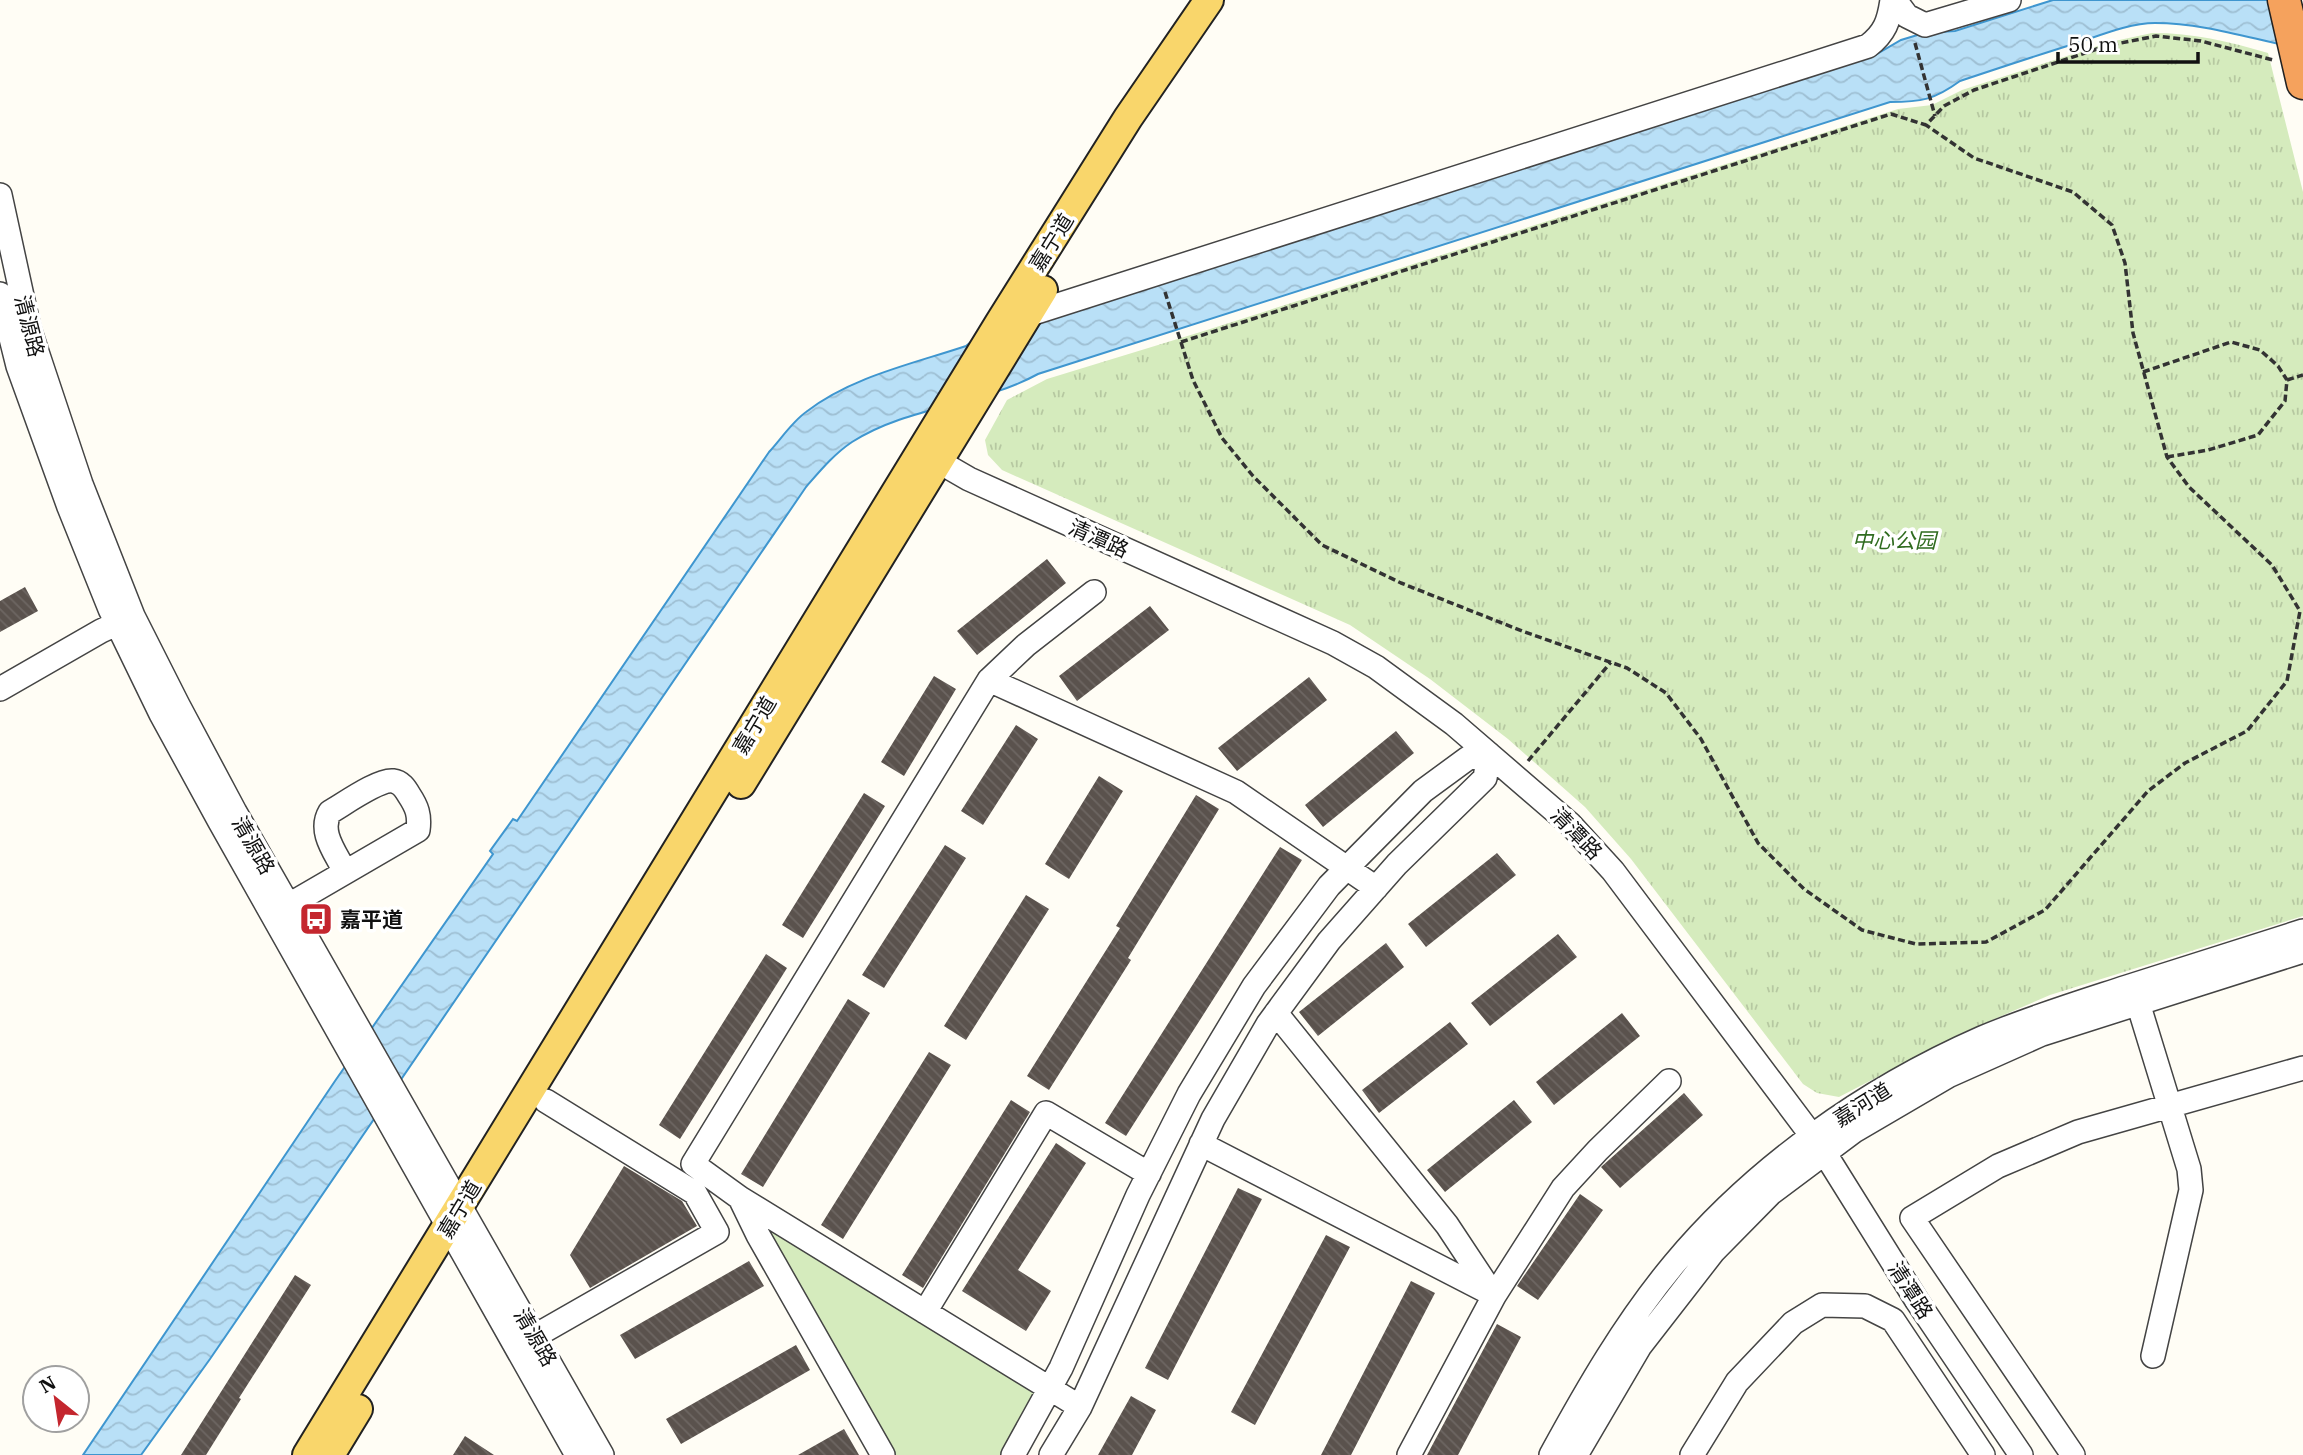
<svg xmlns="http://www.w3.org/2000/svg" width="2303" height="1455" font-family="'IBM Plex Serif','Noto Sans SC',serif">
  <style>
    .grass { fill: #d5ebbd }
    .park { fill: url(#park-tufts) }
    .water { fill: url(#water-waves); stroke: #3f96cf; stroke-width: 2 }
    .building { fill: url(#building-back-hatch) }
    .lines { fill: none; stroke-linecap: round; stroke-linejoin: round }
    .minor-casing { stroke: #444; stroke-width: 26 }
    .major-casing { stroke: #222; stroke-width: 32 }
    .highway-casing { stroke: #222; stroke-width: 35 }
    .path { stroke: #333; stroke-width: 3.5; stroke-dasharray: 7 3.5; stroke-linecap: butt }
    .minor { stroke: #fff; stroke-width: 23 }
    .major { stroke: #f9d66b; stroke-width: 28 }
    .highway { stroke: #f5a25d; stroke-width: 32 }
    .labels { text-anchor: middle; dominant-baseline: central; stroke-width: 7; stroke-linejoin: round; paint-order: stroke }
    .street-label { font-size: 21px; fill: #111; stroke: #fff }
    .park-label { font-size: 21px; font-style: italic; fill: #2f6b1f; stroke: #fff }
    .poi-label { font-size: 21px; font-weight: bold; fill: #111; stroke: #fff; text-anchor: start }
  </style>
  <defs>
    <pattern id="park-tufts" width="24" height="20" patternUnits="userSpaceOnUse" patternTransform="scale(1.75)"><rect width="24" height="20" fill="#d5ebbd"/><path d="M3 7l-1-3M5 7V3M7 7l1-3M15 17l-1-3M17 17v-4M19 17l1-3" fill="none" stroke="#b6c8a1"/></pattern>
    <pattern id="water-waves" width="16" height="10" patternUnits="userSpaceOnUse" patternTransform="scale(1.75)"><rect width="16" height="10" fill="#b9e0f7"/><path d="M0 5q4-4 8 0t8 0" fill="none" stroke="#9ebfd3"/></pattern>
    <pattern id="building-back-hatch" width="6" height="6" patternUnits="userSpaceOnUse" patternTransform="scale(1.75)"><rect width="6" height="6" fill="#5a524d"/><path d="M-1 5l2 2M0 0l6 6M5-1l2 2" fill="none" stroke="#6d6662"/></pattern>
  </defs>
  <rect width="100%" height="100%" fill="#fffdf5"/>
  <path class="grass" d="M766 1228 776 1230 1035 1391 1029 1410 1000 1455H894Z"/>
  <path class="park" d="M2152 33C2194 33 2227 41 2268 53L2303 192V916L2050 995 1962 1033 1839 1097 1817 1093 1803 1084 1631 859 1585 807 1508 739 1430 679 1350 625 1002 470 988 455 985 440 1007 400 1047 379 1207 330 1898 109 1932 105 1962 90 2110 42Z"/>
  <path class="water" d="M2053 0H2290L2303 5V49C2254 40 2206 23 2155 23 2130 23 2101 35 2077 43 2038 55 1999 68 1960 81 1934 100 1921 102 1890 102L1038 374C980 406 908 406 852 442 834 454 820 471 806 487L210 1359 141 1455H83L335 1081 493 854 490 851 513 819 517 821 769 452C781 439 792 422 806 412 851 377 912 364 966 346L977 337 1071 310 1875 55 1901 40 1924 33 1955 31Z"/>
  <path class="building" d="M1047 559 1066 583 977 655 957 631Z
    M25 587 38 611 0 632V601Z
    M1150 606 1169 630 1077 701 1059 676Z
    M934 676 956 689 904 776 881 762Z
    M1309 677 1327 700 1237 771 1218 748Z
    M1016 725 1038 739 983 825 961 811Z
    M1396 731 1414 753 1323 827 1305 805Z
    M1099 776 1123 791 1069 879 1045 864Z
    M864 793 885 806 803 938 782 925Z
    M1196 795 1219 809 1128 958 1131 960 1049 1090 1027 1076 1120 928 1116 926Z
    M945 845 966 858 884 988 862 975Z
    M1280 847 1302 860 1126 1136 1105 1123Z
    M1497 853 1516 875 1426 947 1408 924Z
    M1026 895 1049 909 966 1040 944 1026Z
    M1558 934 1577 957 1490 1026 1471 1003Z
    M1386 943 1404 967 1318 1036 1299 1012Z
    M766 954 787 968 680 1139 659 1125Z
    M848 999 870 1013 763 1187 741 1174Z
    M1622 1013 1640 1036 1554 1105 1536 1082Z
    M1450 1022 1468 1044 1379 1113 1362 1090Z
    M929 1052 951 1065 843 1239 821 1225Z
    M1684 1093 1703 1115 1620 1188 1601 1167Z
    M1011 1100 1030 1112 923 1288 902 1275Z
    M1514 1100 1532 1122 1445 1192 1427 1170Z
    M1056 1143 1086 1163 1018 1270 1051 1291 1026 1331 962 1291Z
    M624 1166 682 1201 697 1226 590 1288 570 1255Z
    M1238 1188 1262 1199 1168 1380 1145 1368Z
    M1580 1194 1603 1210 1538 1300 1517 1286Z
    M1326 1235 1350 1247 1255 1425 1231 1412Z
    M749 1261 764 1286 635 1359 620 1335Z
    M295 1275 311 1285 239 1398 241 1399 206 1455H181Z
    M1411 1281 1435 1293 1351 1455H1321Z
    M1497 1324 1521 1337 1458 1455H1427Z
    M796 1345 810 1370 681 1444 666 1419Z
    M1131 1396 1156 1410 1132 1455H1098Z
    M844 1429 859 1455H798Z
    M465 1436 494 1455H453Z"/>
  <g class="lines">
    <defs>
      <path id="minor" d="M1895 0 1907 16 1925 25 2009 0
        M0 195 29 328 81 484 133 616 178 705 235 812 602 1455
        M0 294 18 366 69 507 110 609 161 714 220 822 577 1455
        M1027 315 1868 46C1885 33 1889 21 1892 0
        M924 453 969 479 1333 643 1376 667 1454 724 1570 824 1613 871 1824 1152 1917 1301 2021 1455
        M989 680 1236 792 1376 888
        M0 689 101 631 129 618
        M289 905 418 830C420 815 417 807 409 795 405 788 401 782 393 781 379 779 344 804 330 812 318 832 336 853 345 872
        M2138 1003 2189 1169 2191 1190 2153 1356
        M1276 1013 1447 1225 1494 1296
        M1201 1144 1494 1295
        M740 1198 1080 1407
        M925 1312 1046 1113 1149 1174
        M535 1336 717 1232 695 1193 546 1101
        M883 1455 758 1235 740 1198 693 1164 989 680 1026 645 1094 592
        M1013 1455 1061 1368 1138 1195 1189 1094 1254 986 1329 886 1423 791 1468 758 1489 754 1485 778 1397 864 1329 941 1268 1024 1213 1119 1080 1407 1051 1455
        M1409 1455 1494 1296 1563 1188 1598 1150 1669 1081
        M1551 1455C1587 1389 1625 1323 1674 1264 1755 1167 1866 1089 1982 1038 2029 1018 2078 1003 2127 987 2185 969 2244 950 2303 931
        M1576 1455 1640 1346 1713 1252 1771 1193 1854 1131 1948 1076 2042 1034 2303 951
        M1692 1455 1737 1382 1793 1323 1822 1305 1865 1306 1893 1320 1983 1455
        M2073 1455 1912 1218 1998 1166 2078 1132 2303 1068"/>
      <path id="major" d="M741 784 1043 290
        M307 1455 1000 322 1128 118 1209 0
        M330 1455 358 1409"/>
      <path id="highway" d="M2284 0 2303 83"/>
    </defs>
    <use href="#minor" class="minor-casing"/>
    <use href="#major" class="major-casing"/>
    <use href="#highway" class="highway-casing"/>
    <path class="path" d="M1915 43 1935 116
      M1165 292 1193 380 1222 438 1253 476 1322 545 1401 583 1522 631 1627 668 1666 693 1701 739 1758 843 1804 889 1862 930 1916 944 1986 942 2045 910 2148 791 2185 763 2247 731 2287 681 2300 611 2272 565 2189 487 2167 457 2133 333 2125 263 2112 225 2073 192 1974 158 1926 125
      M1181 342 1891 114 1926 125 1944 106 1974 90 2106 46 2156 36 2201 41 2273 60
      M2143 372 2231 342 2260 350 2278 366 2287 380 2285 401 2258 435 2208 450 2167 457
      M2287 380 2303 375
      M1528 761 1611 662"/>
    <use href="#minor" class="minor"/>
    <use href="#major" class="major"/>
    <use href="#highway" class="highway"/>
  </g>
  <defs>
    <symbol id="bus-square" viewBox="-11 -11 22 22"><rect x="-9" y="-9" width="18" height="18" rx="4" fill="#c4262e" stroke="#fff"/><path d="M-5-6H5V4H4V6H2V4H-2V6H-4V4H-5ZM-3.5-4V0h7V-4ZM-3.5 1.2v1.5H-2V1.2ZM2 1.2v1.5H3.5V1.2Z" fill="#fff"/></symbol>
  </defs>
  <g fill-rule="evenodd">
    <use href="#bus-square" x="297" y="900" width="38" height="38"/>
  </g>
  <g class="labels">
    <g class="street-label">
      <text transform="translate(1051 242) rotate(-58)">嘉宁道</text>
      <text transform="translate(30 326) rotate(76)">清源路</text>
      <text transform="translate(1099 538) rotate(24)">清潭路</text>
      <text transform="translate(754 725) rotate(-59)">嘉宁道</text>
      <text transform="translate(1577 833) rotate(46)">清潭路</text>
      <text transform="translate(254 845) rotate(60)">清源路</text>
      <text transform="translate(1862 1104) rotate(-32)">嘉河道</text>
      <text transform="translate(459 1209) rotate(-59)">嘉宁道</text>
      <text transform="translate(1911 1290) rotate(57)">清潭路</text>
      <text transform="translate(536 1337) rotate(60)">清源路</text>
    </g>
    <g class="park-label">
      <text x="1894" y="540">中心公园</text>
    </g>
    <g class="poi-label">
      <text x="340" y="919">嘉平道</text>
    </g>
  </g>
  <g transform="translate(56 1399) rotate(330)"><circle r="33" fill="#ffffff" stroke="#a0a0a0" stroke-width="2"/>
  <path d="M0-5L12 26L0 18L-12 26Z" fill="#c4262e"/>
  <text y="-10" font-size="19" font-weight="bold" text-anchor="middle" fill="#111111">N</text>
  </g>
  <path d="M2058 52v10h140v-10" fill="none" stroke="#111111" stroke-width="3.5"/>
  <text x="2068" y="52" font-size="21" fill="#111111" stroke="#ffffff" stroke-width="5" paint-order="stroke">50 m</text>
</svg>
